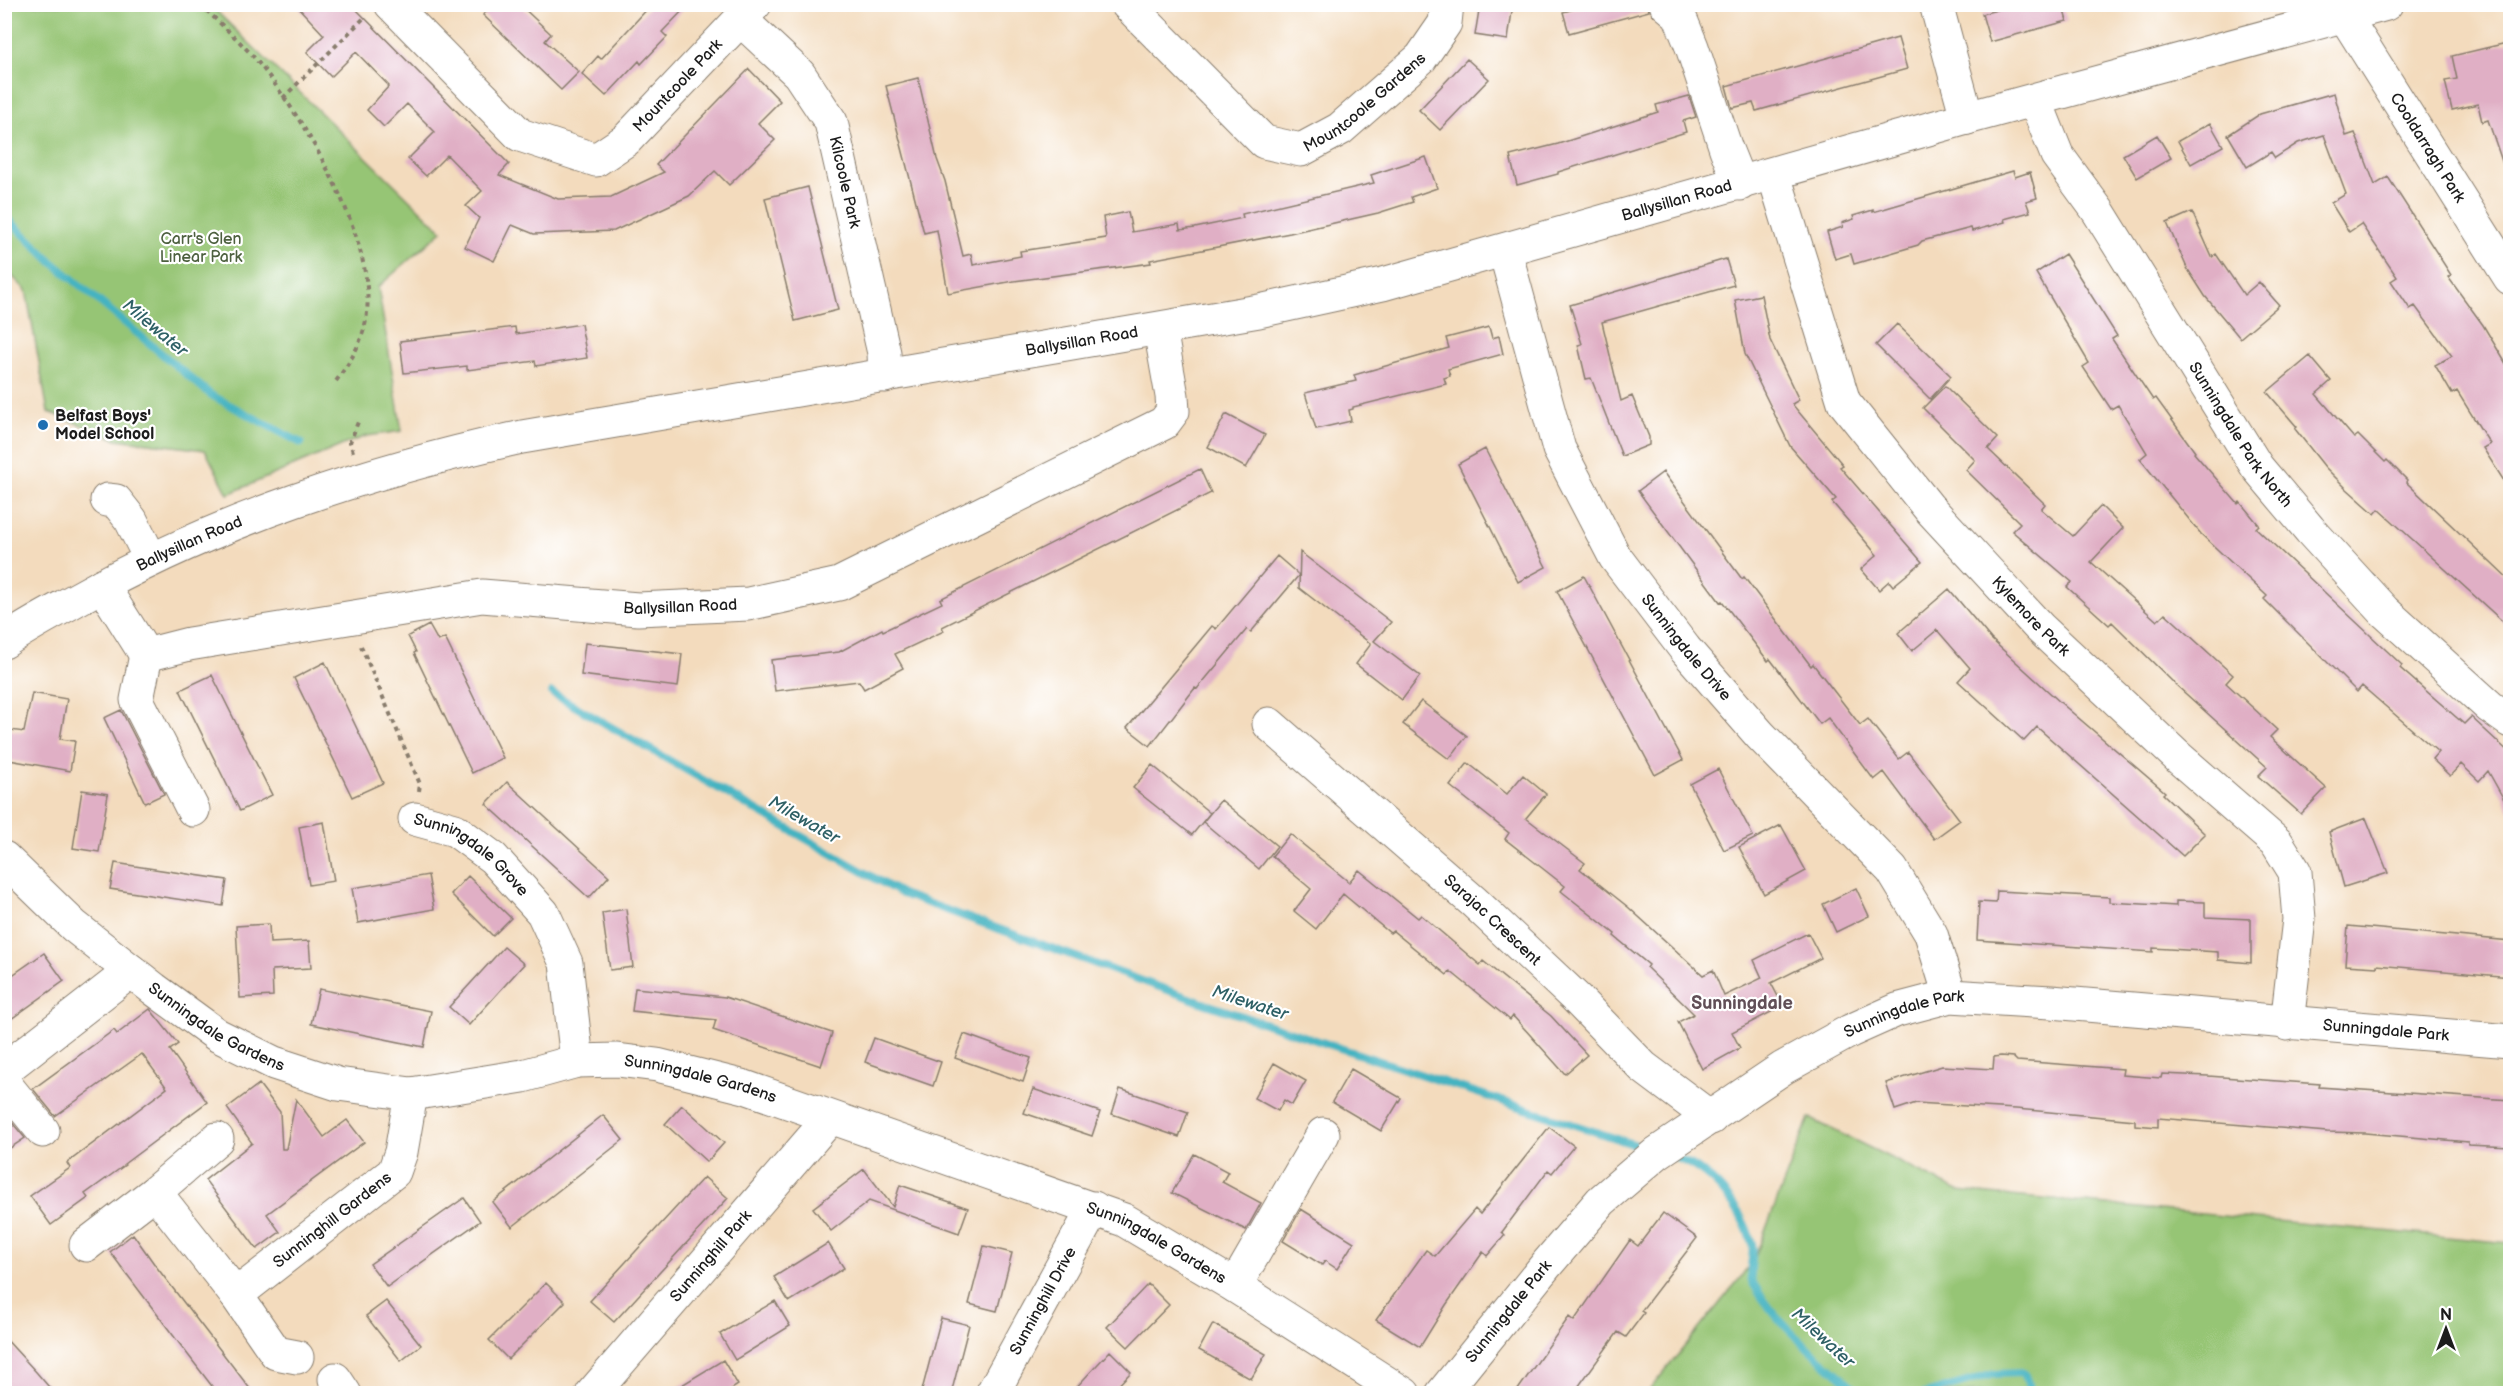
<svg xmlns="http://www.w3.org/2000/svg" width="2515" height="1398" font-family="'Balsamiq Sans',sans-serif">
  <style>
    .green { fill: #96c574; stroke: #597048; stroke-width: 1.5 }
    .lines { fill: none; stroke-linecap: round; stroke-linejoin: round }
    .stream { stroke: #45b3c1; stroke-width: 8 }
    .building { fill: #e0afc5 }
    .minor-casing { stroke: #887c6c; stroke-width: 35 }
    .highway-casing { stroke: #887c6c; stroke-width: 35 }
    .path { stroke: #887c6c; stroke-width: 4; stroke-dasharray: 4.5 4.5; stroke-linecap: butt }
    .minor { stroke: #fff; stroke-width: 33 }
    .highway { stroke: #fff; stroke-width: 33 }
    .poi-dot { fill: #1f6fb2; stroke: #fff; stroke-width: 2 }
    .labels { text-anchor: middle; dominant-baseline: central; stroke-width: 4.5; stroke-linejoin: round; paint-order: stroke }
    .street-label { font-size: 16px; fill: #1c1c1c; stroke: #fff }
    .park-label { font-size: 16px; fill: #4d603f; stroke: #fff }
    .poi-label { font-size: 16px; font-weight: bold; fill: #1c1c1c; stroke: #fff; text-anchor: start }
    .water-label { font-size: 18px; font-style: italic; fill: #2e6066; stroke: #fff }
    .neighbourhood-label { font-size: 18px; font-weight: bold; fill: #614f57; stroke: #fff }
  </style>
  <rect width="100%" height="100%" fill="#fff"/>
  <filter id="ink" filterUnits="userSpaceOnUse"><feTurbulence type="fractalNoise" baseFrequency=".0167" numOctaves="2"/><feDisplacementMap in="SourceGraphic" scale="12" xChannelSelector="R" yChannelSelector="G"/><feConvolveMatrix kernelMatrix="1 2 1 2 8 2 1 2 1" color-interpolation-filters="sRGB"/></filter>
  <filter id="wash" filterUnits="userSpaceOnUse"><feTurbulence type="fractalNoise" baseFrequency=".008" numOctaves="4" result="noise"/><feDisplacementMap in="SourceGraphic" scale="24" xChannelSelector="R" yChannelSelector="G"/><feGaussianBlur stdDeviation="1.35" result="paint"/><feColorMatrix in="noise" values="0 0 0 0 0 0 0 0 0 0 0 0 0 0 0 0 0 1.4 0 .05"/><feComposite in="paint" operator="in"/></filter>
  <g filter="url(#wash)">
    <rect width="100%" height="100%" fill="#f3dbbd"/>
    <path class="green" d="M4 5H210L442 231 378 287 402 431 367 436 350 442 228 494 205 450 116 439 48 412 26 290 5 269Z
      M1809 1118 1958 1191 2510 1243V1393H1647L1753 1262Z"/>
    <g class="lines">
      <path class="stream" d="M4 215 51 261 211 395 301 443
        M552 693 902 894 1206 1004 1648 1149
        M1671 1156C1710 1169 1740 1204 1752 1243 1755 1255 1747 1272 1753 1283 1778 1328 1823 1360 1861 1394
        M1925 1394 1994 1374 2024 1373 2029 1386 2026 1394"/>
    </g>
    <g id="blocks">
      <path class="building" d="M295 4H351L509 164 499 175 558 199 611 197 664 172 656 165 749 69 780 101 758 123 775 140 729 185 715 171 689 196 614 231 534 234 512 225 494 261 465 247 479 218 466 206 482 191 447 155 426 176 408 159 435 132 407 104 384 127 367 110 389 86 356 52 331 77 307 52 324 35Z
        M493 4H519L551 34 545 41 579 72 561 90 483 15Z
        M652 4H689L662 32 667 37 641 64 639 61 606 96 582 74 598 56 601 59Z
        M1480 4H1513L1508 40 1475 35Z
        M1593 4H1648L1649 11 1569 33 1563 12Z
        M2030 4H2062L2067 21 1990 42 1982 14 2015 5 2016 8Z
        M1898 38 1907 69 1756 111 1753 103 1732 108 1726 86Z
        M2511 42V176H2507L2488 120 2482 122 2478 104 2452 110 2445 81 2457 79 2452 56Z
        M1467 59 1489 79 1440 130 1419 110Z
        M918 78 937 159 945 181 963 256 971 254 973 265 1021 256 1020 251 1106 238 1103 217 1128 212 1132 232 1179 224 1180 230 1195 228 1243 218 1242 214 1374 183 1371 175 1426 157 1437 188 1411 197 1413 202 1378 213 1290 233 1150 260 1151 263 1014 281 948 293 937 230 924 233 886 86Z
        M2334 93 2346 136 2355 133 2375 185 2388 177 2451 275 2448 277 2483 325 2511 372V492L2483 448 2490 444 2457 391 2452 394 2435 365 2452 356 2415 306 2410 309 2391 281 2397 277 2361 224 2349 232 2331 203 2346 194 2324 135 2298 143 2275 158 2271 152 2247 167 2228 135 2260 114Z
        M1689 96 1696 117 1683 121 1686 132 1558 172V174L1517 185 1510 156 1558 144 1658 112 1656 105Z
        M2210 123 2223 146 2191 164 2178 141Z
        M2157 135 2171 158 2137 178 2123 155Z
        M2013 171 2015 177 2030 172 2037 198 2026 201 2030 212 2004 219 2005 222 1972 231 1971 228 1922 241 1918 245 1854 264 1851 254 1835 259 1827 232 1843 227 1842 223 1854 219 1853 216 1873 210V212Z
        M808 187 838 310 795 321 765 198Z
        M2192 212 2212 257 2216 254 2244 295 2259 282 2279 305 2240 338 2205 296 2187 268 2167 223Z
        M2065 254 2117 336 2112 339 2153 400 2156 398 2195 452 2194 453 2238 504 2240 502 2259 525 2256 528 2402 665 2400 668 2464 724 2471 717 2511 754V812L2488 771 2479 781 2461 764 2450 776 2432 759 2438 752 2362 686 2357 692 2264 599 2267 596 2201 534 2140 459 2147 453 2118 405 2111 409 2083 367 2089 363 2036 273Z
        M1726 259 1734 285 1602 322 1621 401 1632 396 1649 437V445L1622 456 1591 378 1586 379 1578 345 1582 344 1570 305Z
        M1761 295 1770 340 1799 400 1792 404 1843 465 1840 467 1922 562 1893 586 1889 581 1879 590 1861 569 1877 555 1832 502 1836 499 1790 446 1745 354 1735 300Z
        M581 324 587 358 536 366 535 361 467 370V366L404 373 400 341 515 327 516 334Z
        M1897 324 1951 376 1930 399 1876 345Z
        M1489 327 1492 338 1499 336 1503 354 1448 369 1450 376 1444 378 1446 384 1353 407V409L1349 410 1351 421 1316 429 1305 393 1356 381 1354 375 1449 348 1446 338Z
        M2310 356 2331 381 2316 394 2354 438 2358 435 2385 462 2387 460 2407 480 2406 482 2511 582V629L2379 509 2375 514 2347 489 2325 467 2295 429 2297 427 2267 392Z
        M1945 386 1998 438 1988 449 2045 504 2041 509 2073 536 2101 506 2123 528 2091 562 2157 621 2165 613 2233 675 2226 683 2277 730 2270 737 2326 788 2301 814 2258 776 2267 767 2176 685 2112 622 2109 625 2067 587 2072 582 2012 531 2020 523 1966 470 1975 460 1923 408Z
        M1226 414 1265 435 1246 468 1208 447Z
        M1485 449 1546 567 1518 582 1458 464Z
        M1200 469 1211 493 942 627 944 631 895 654 903 668 864 689 859 681 775 691 771 660 839 652 882 629 883 631 942 603 940 599Z
        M1663 472 1742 579 1744 577 1811 666 1813 664 1860 725 1868 719 1899 759 1908 752 1960 820 1934 839 1884 772 1874 780 1828 718 1820 724 1770 659 1768 661 1722 601 1720 602 1638 491Z
        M1300 552 1391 622 1374 641 1420 676 1402 700 1356 664 1371 644 1299 588Z
        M1277 556 1299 575 1251 632 1247 629 1197 689 1195 688 1150 746 1127 728 1212 626 1216 629Z
        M1584 576 1683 760 1655 775 1557 591Z
        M1949 589 1991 639 2061 703 2165 792 2163 794 2205 834 2183 856 2037 727 2024 741 1958 681 1970 668 1937 630 1912 651 1898 633Z
        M429 625 438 641 445 638 503 758 472 773 414 653 416 652 408 636Z
        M585 643 682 654 678 687 581 675Z
        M325 662 383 783 352 797 294 678Z
        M212 675 272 795 240 811 180 690Z
        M32 693 67 699 60 739 75 741 70 771 4 759V729L24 732Z
        M1421 701 1467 736 1449 759 1403 724Z
        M121 710 164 794 145 803 104 718Z
        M1468 763 1507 794 1523 775 1546 794 1526 818 1585 863 1580 869 1628 907 1703 975 1713 970 1724 996 1762 978 1754 960 1808 933 1821 958 1771 983 1783 1006 1732 1032 1740 1048 1702 1069 1678 1022 1694 1014 1647 968 1649 965 1614 936 1615 934 1561 891 1565 886 1505 839 1509 833 1450 786Z
        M1152 765 1210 813 1192 835 1133 788Z
        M1718 769 1753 836 1724 850 1690 784Z
        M507 782 609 876 589 898 486 804Z
        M82 790 108 794 99 852 73 848Z
        M1221 800 1277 846 1259 869 1203 822Z
        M2366 818 2388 873 2344 887 2329 832Z
        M324 822 334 881 309 885 299 827Z
        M1781 825 1806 871 1764 894 1739 847Z
        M1290 834 1349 882 1359 870 1418 918 1421 915 1480 965 1483 961 1551 1016 1587 1055 1565 1074 1513 1016 1510 1020 1450 971 1447 975 1393 931 1390 933 1343 894 1316 929 1294 911 1311 889 1272 856Z
        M115 863 227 880 223 906 110 889Z
        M428 875 434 909 358 923 352 888Z
        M468 876 511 918 493 936 451 894Z
        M1856 888 1869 916 1836 932 1823 904Z
        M1997 891 2109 897V902L2176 906V901L2205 902V917L2251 919V963L2218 960V952L2153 948V952L1977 940 1979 902 1996 903Z
        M626 909 633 967 610 970 602 913Z
        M269 924 270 943 309 941 311 968 272 970 273 996 240 998 236 926Z
        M2348 926 2511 941V977L2377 965V967L2345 965Z
        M504 947 524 964 469 1025 449 1007Z
        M44 953 64 981 4 1024V981Z
        M635 988 725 997 832 1033 821 1066 713 1030 716 1020 632 1011Z
        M319 989 431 1011 424 1047 311 1024Z
        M150 1009 178 1044 170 1050 207 1102 124 1164 125 1165 85 1194 88 1198 51 1225 30 1196 70 1168 67 1163 167 1088 142 1054 55 1116 33 1089 114 1030 117 1034Z
        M964 1034 1031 1058 1023 1082 955 1058Z
        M874 1038 941 1062 933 1086 865 1062Z
        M2001 1056 2013 1057 2017 1061 2123 1069 2122 1075 2161 1078 2162 1074 2208 1076 2320 1084 2319 1087 2511 1100V1147L2468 1145V1142L2365 1133 2327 1132 2158 1118V1127L2135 1125V1120L2016 1109 1916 1103 1895 1110 1886 1083 1942 1066 1993 1069 1994 1057Z
        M1274 1063 1306 1081 1292 1105 1284 1100 1278 1111 1254 1098Z
        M1351 1069 1401 1098 1381 1131 1332 1102Z
        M259 1084 280 1112 282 1149H286L296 1099 324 1137 347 1120 364 1142 267 1214 280 1232 257 1249 205 1180 252 1143 227 1108Z
        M1033 1089 1100 1112 1092 1136 1024 1113Z
        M1120 1089 1188 1112 1179 1137 1112 1114Z
        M682 1105 724 1143 707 1162 665 1124Z
        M4 1113 25 1138 4 1152Z
        M603 1115 623 1140 512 1227 493 1202Z
        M1549 1127 1574 1146 1552 1173 1548 1170 1502 1232 1505 1235 1487 1256 1483 1252 1446 1305 1420 1347 1376 1320 1426 1250 1435 1256 1475 1209 1480 1214Z
        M1194 1154 1228 1172 1222 1182 1261 1203 1246 1230 1172 1193Z
        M864 1169 893 1207 900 1185 968 1208 959 1233 869 1201 831 1231 813 1208Z
        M704 1177 728 1198 614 1322 590 1301Z
        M464 1198 480 1221 387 1287 370 1264Z
        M1301 1209 1354 1242 1337 1269 1325 1261 1322 1265 1283 1241Z
        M1663 1213 1697 1238 1641 1311 1644 1313 1626 1337 1618 1332 1573 1394H1515L1569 1317 1574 1321 1630 1240 1638 1246Z
        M133 1234 155 1265 254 1394H218L182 1347 110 1252Z
        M828 1243 844 1268 789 1302 774 1277Z
        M984 1246 1012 1253 997 1311 969 1304Z
        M546 1283 565 1302 508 1359 489 1340Z
        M1148 1284 1169 1305 1128 1347 1107 1327Z
        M386 1301 421 1345 401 1361 366 1316Z
        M775 1301 790 1326 735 1360 720 1334Z
        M941 1318 969 1325 951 1394H921Z
        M1213 1324 1266 1354 1251 1379 1199 1350Z
        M4 1337 37 1373 55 1394H13L4 1383Z
        M1110 1351 1131 1372 1110 1394H1070Z
        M723 1360 738 1385 724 1394H667Z"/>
    </g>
  </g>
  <g filter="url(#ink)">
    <use href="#blocks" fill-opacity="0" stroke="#887c6c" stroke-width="1.5"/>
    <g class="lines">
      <defs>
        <g id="minor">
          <path id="s1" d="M391 4 520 135 596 160 626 140 755 4"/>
          <path id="s2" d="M1127 4 1264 142 1301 150 1340 129 1421 58 1445 23 1447 4"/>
          <path d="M1666 4 1679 15 1692 47 1726 149 1740 184"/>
          <path d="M1936 4 1967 118"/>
          <path id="s3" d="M2337 4 2510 278"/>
          <path id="s4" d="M740 19 799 74 831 122 884 353 885 376"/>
          <path id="s5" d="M2035 100 2057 155 2098 211 2257 467 2310 530 2384 611 2490 707 2510 721"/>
          <path id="s6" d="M1774 175 1844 402 1929 508 2039 627 2179 758 2277 843 2295 872 2299 919 2287 1024"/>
          <path id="s7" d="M1505 251 1559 449 1615 557 1685 649 1760 735 1892 870 1931 934 1950 996"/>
          <path d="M107 500 116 501 131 520 151 560"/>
          <path d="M102 585 146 655"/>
          <path id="s8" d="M146 655 189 644 482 596 638 609 748 604 839 584 1164 423 1173 411 1172 396 1160 329"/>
          <path d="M146 655 137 700 193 810"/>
          <path id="s9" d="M1269 724 1474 902 1576 998 1643 1067 1711 1118"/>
          <path id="s10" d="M415 819 455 830 493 858 543 913 566 963 577 1061"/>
          <path id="s11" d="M4 858 74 926 154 989 217 1035 274 1063 338 1084 411 1094 523 1076 577 1061 617 1060 657 1065 745 1087 1124 1220 1235 1286 1404 1394"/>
          <path d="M4 1070 131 971"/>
          <path d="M4 1083 43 1131"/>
          <path d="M155 1192 236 1295 276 1353 297 1357"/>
          <path d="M86 1245 155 1192 217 1139"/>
          <path d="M1235 1286 1323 1134"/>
          <path id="s12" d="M236 1295 394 1172 401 1152 411 1094"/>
          <path d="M335 1379 345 1394"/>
          <path id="s13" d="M592 1394 830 1118"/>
          <path id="s14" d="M992 1394 1094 1208"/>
          <path id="s15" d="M1442 1394 1547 1264 1601 1201 1657 1153 1783 1068 1850 1031 1897 1010 1950 996 2051 1002 2510 1041"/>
        </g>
        <g id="highway">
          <path id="s16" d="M4 642C28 625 54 612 79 598 217 520 367 471 522 437L1259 311 1383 284 1967 118 2386 4"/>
        </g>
      </defs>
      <use href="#minor" class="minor-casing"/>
      <use href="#highway" class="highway-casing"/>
      <path class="path" d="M200 4C217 21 236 37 252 55 302 114 383 246 365 325 360 346 349 364 336 381
        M283 98 366 16
        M353 452 350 442 358 422
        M361 646 420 784 419 791"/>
      <use href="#minor" class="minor"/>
      <use href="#highway" class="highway"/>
    </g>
  </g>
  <circle class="poi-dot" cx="43" cy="425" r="6"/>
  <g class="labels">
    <g class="street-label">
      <text stroke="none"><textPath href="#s1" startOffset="375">Mountcoole Park</textPath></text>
      <text stroke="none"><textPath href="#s2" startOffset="312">Mountcoole Gardens</textPath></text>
      <text stroke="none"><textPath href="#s3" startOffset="170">Cooldarragh Park</textPath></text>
      <text stroke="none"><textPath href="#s4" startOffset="200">Kilcoole Park</textPath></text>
      <text stroke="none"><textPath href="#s16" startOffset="1740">Ballysillan Road</textPath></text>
      <text stroke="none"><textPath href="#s16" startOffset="1128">Ballysillan Road</textPath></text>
      <text stroke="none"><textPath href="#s5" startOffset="394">Sunningdale Park North</textPath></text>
      <text stroke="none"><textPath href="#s16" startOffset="210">Ballysillan Road</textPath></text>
      <text stroke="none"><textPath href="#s8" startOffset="540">Ballysillan Road</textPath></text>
      <text stroke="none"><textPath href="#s6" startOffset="522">Kylemore Park</textPath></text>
      <text stroke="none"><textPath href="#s7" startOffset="442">Sunningdale Drive</textPath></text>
      <text stroke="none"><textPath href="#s10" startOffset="68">Sunningdale Grove</textPath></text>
      <text stroke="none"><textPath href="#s9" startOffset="297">Sarajac Crescent</textPath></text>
      <text stroke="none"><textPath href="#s15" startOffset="610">Sunningdale Park</textPath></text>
      <text stroke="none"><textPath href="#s11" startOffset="273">Sunningdale Gardens</textPath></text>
      <text stroke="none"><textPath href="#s15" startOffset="1096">Sunningdale Park</textPath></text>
      <text stroke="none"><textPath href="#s11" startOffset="777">Sunningdale Gardens</textPath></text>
      <text stroke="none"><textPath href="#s12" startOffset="122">Sunninghill Gardens</textPath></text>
      <text stroke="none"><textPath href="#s11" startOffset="1263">Sunningdale Gardens</textPath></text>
      <text stroke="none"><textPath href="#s13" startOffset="182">Sunninghill Park</textPath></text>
      <text stroke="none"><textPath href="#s14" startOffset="106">Sunninghill Drive</textPath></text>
      <text stroke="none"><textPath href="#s15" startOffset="106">Sunningdale Park</textPath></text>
    </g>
    <g class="park-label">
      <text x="201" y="239">Carr's Glen<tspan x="201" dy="18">Linear Park</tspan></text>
    </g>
    <g class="poi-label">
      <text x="55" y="416">Belfast Boys'<tspan x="55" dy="18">Model School</tspan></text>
    </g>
    <g class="water-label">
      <text transform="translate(155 328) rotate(40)">Milewater</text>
      <text transform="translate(804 820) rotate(30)">Milewater</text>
      <text transform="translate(1250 1003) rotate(18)">Milewater</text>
      <text transform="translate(1823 1338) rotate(43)">Milewater</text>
    </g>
    <g class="neighbourhood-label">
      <text x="1742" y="1003">Sunningdale</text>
    </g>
  </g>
  <rect width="2515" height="1398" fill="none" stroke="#fff" stroke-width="24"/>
  <g transform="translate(2446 1329)" stroke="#ffffff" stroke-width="4.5" paint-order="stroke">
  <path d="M0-4.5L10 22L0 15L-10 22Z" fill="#1c1c1c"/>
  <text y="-9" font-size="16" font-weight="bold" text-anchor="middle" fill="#1c1c1c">N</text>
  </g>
</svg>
